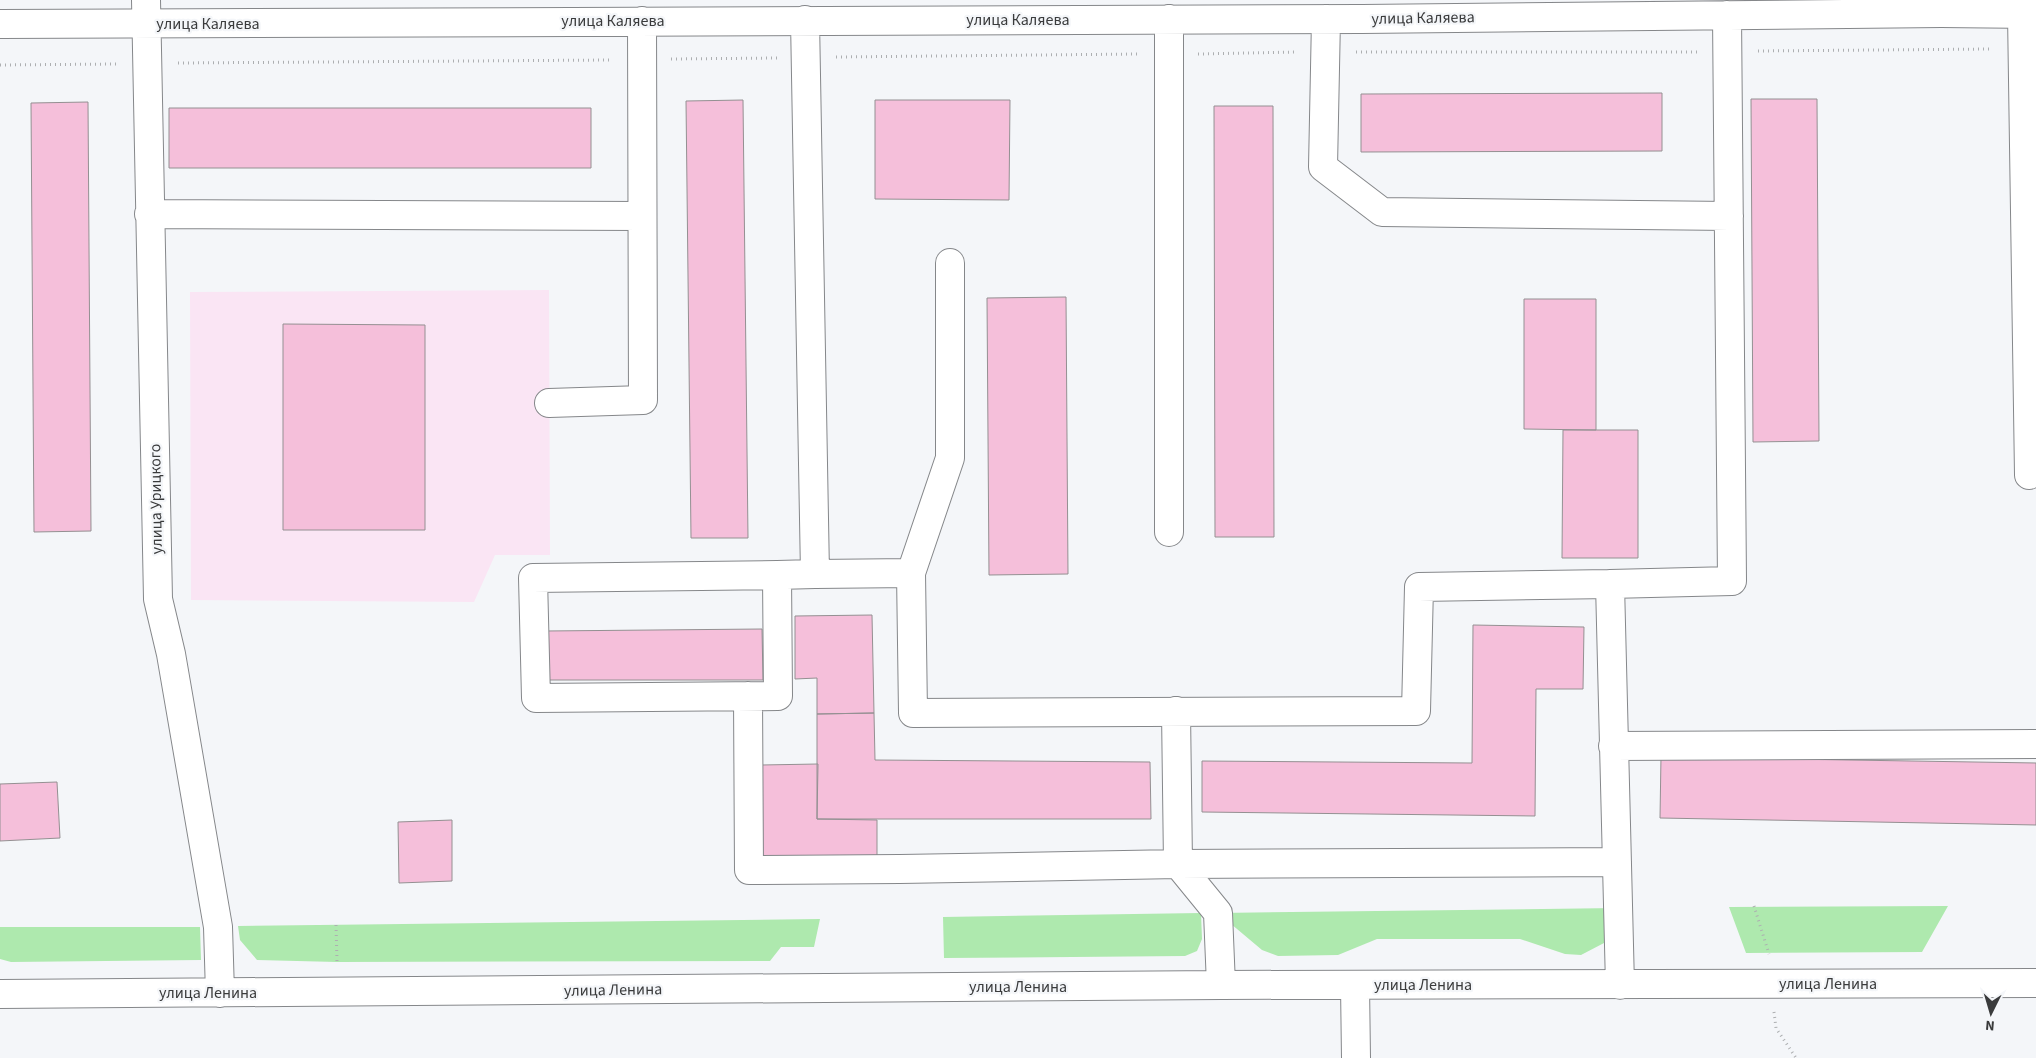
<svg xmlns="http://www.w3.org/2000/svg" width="2036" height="1058" font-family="'Source Sans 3',sans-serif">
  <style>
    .education { fill: #fae5f4 }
    .green { fill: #aee9ae }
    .building { fill: #f5bfda; stroke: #949092 }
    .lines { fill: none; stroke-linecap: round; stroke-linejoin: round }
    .minor-casing { stroke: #85878a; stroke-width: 30 }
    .path { stroke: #adafb1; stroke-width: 3; stroke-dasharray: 1 4; stroke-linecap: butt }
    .minor { stroke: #fff; stroke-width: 28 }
    .labels { text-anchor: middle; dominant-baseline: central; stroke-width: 4.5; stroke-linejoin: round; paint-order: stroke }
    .street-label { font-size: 16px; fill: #3a3b3c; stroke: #f4f6f9 }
  </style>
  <rect width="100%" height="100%" fill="#f4f6f9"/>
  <path class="education" d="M549 290 550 555H495L474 602 191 600 190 292Z"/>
  <path class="green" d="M1948 906 1922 952 1746 953 1729 907Z
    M1617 908 1613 929 1604 943 1581 955 1565 954 1520 939H1377L1338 955 1278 956 1262 950 1218 913Z
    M1201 913 1202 939 1197 951 1185 956 944 958 943 917Z
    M820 919 814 947H781L770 961 337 962 257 960 240 940 238 926Z
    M0 927H200L201 960 11 962 0 959Z"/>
  <path class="building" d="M1662 93V151L1361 152V94Z
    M1751 99H1817L1819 441 1753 442Z
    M743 100 748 538H691L686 101Z
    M875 100H1010L1009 200 875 199Z
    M88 102 91 531 34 532 31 103Z
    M1214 106H1273L1274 537H1215Z
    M169 108H591V168H169Z
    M1066 297 1068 574 989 575 987 298Z
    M1524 299H1596V430L1524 429Z
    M283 324 425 325V530H283Z
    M1563 430H1638V558H1562Z
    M872 615 874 713 817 714V678L795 679V616Z
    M1473 625 1584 627 1583 689H1536L1535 816 1202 812V761L1472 763Z
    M762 629 763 680H545V631Z
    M874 713 875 760 1150 762 1151 819H817V714Z
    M1661 757 2036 763V825L1660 818Z
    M818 764 817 819 877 820V861L762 858 761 765Z
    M57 782 60 838 0 841V784Z
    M452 820V881L399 883 398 822Z"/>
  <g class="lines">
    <defs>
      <path id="minor" d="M146 0 158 599 171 654 218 927 220 993
        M2022 14 2029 475
        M1169 19V532
        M1326 19 1323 167 1382 212 1729 216
        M0 24 1362 19 1941 13 2036 14
        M149 214 642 216
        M549 403 643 400 642 21
        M911 573 950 458V263
        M815 574 911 573 913 713 1416 711 1419 587 1610 584 1620 985
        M777 575 778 696 536 698 533 578 777 575 815 574 805 20
        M1610 584 1732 581 1727 15
        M748 696 749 870 900 869 1178 864 1617 862
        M1176 711 1178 864 1218 913 1221 985
        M1613 746 2036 744
        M1355 985 1356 1058
        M0 994 1221 985 2036 983"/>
    </defs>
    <use href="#minor" class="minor-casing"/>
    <path class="path" d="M1758 51 1992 49
      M1356 52H1697
      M1198 54 1297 52
      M836 57 1139 54
      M671 59 777 58
      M178 63 612 60
      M0 65 117 64
      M1754 906 1769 954
      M336 925 337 961
      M1774 1012 1776 1028 1796 1058"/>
    <use href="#minor" class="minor"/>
  </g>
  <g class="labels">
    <g class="street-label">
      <text transform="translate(1423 18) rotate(-1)">улица Каляева</text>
      <text x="1018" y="20">улица Каляева</text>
      <text x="613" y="21">улица Каляева</text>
      <text x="208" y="24">улица Каляева</text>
      <text transform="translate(156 499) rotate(-91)">улица Урицкого</text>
      <text x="1828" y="984">улица Ленина</text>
      <text x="1423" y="985">улица Ленина</text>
      <text x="1018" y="987">улица Ленина</text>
      <text transform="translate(613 990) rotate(-1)">улица Ленина</text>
      <text x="208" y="993">улица Ленина</text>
    </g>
  </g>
  <g transform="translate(1991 1013) rotate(185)" stroke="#f4f6f9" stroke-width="4" paint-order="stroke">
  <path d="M0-4L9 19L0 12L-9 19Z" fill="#3a3b3c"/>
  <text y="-8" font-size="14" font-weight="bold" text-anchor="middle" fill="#3a3b3c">N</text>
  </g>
</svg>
